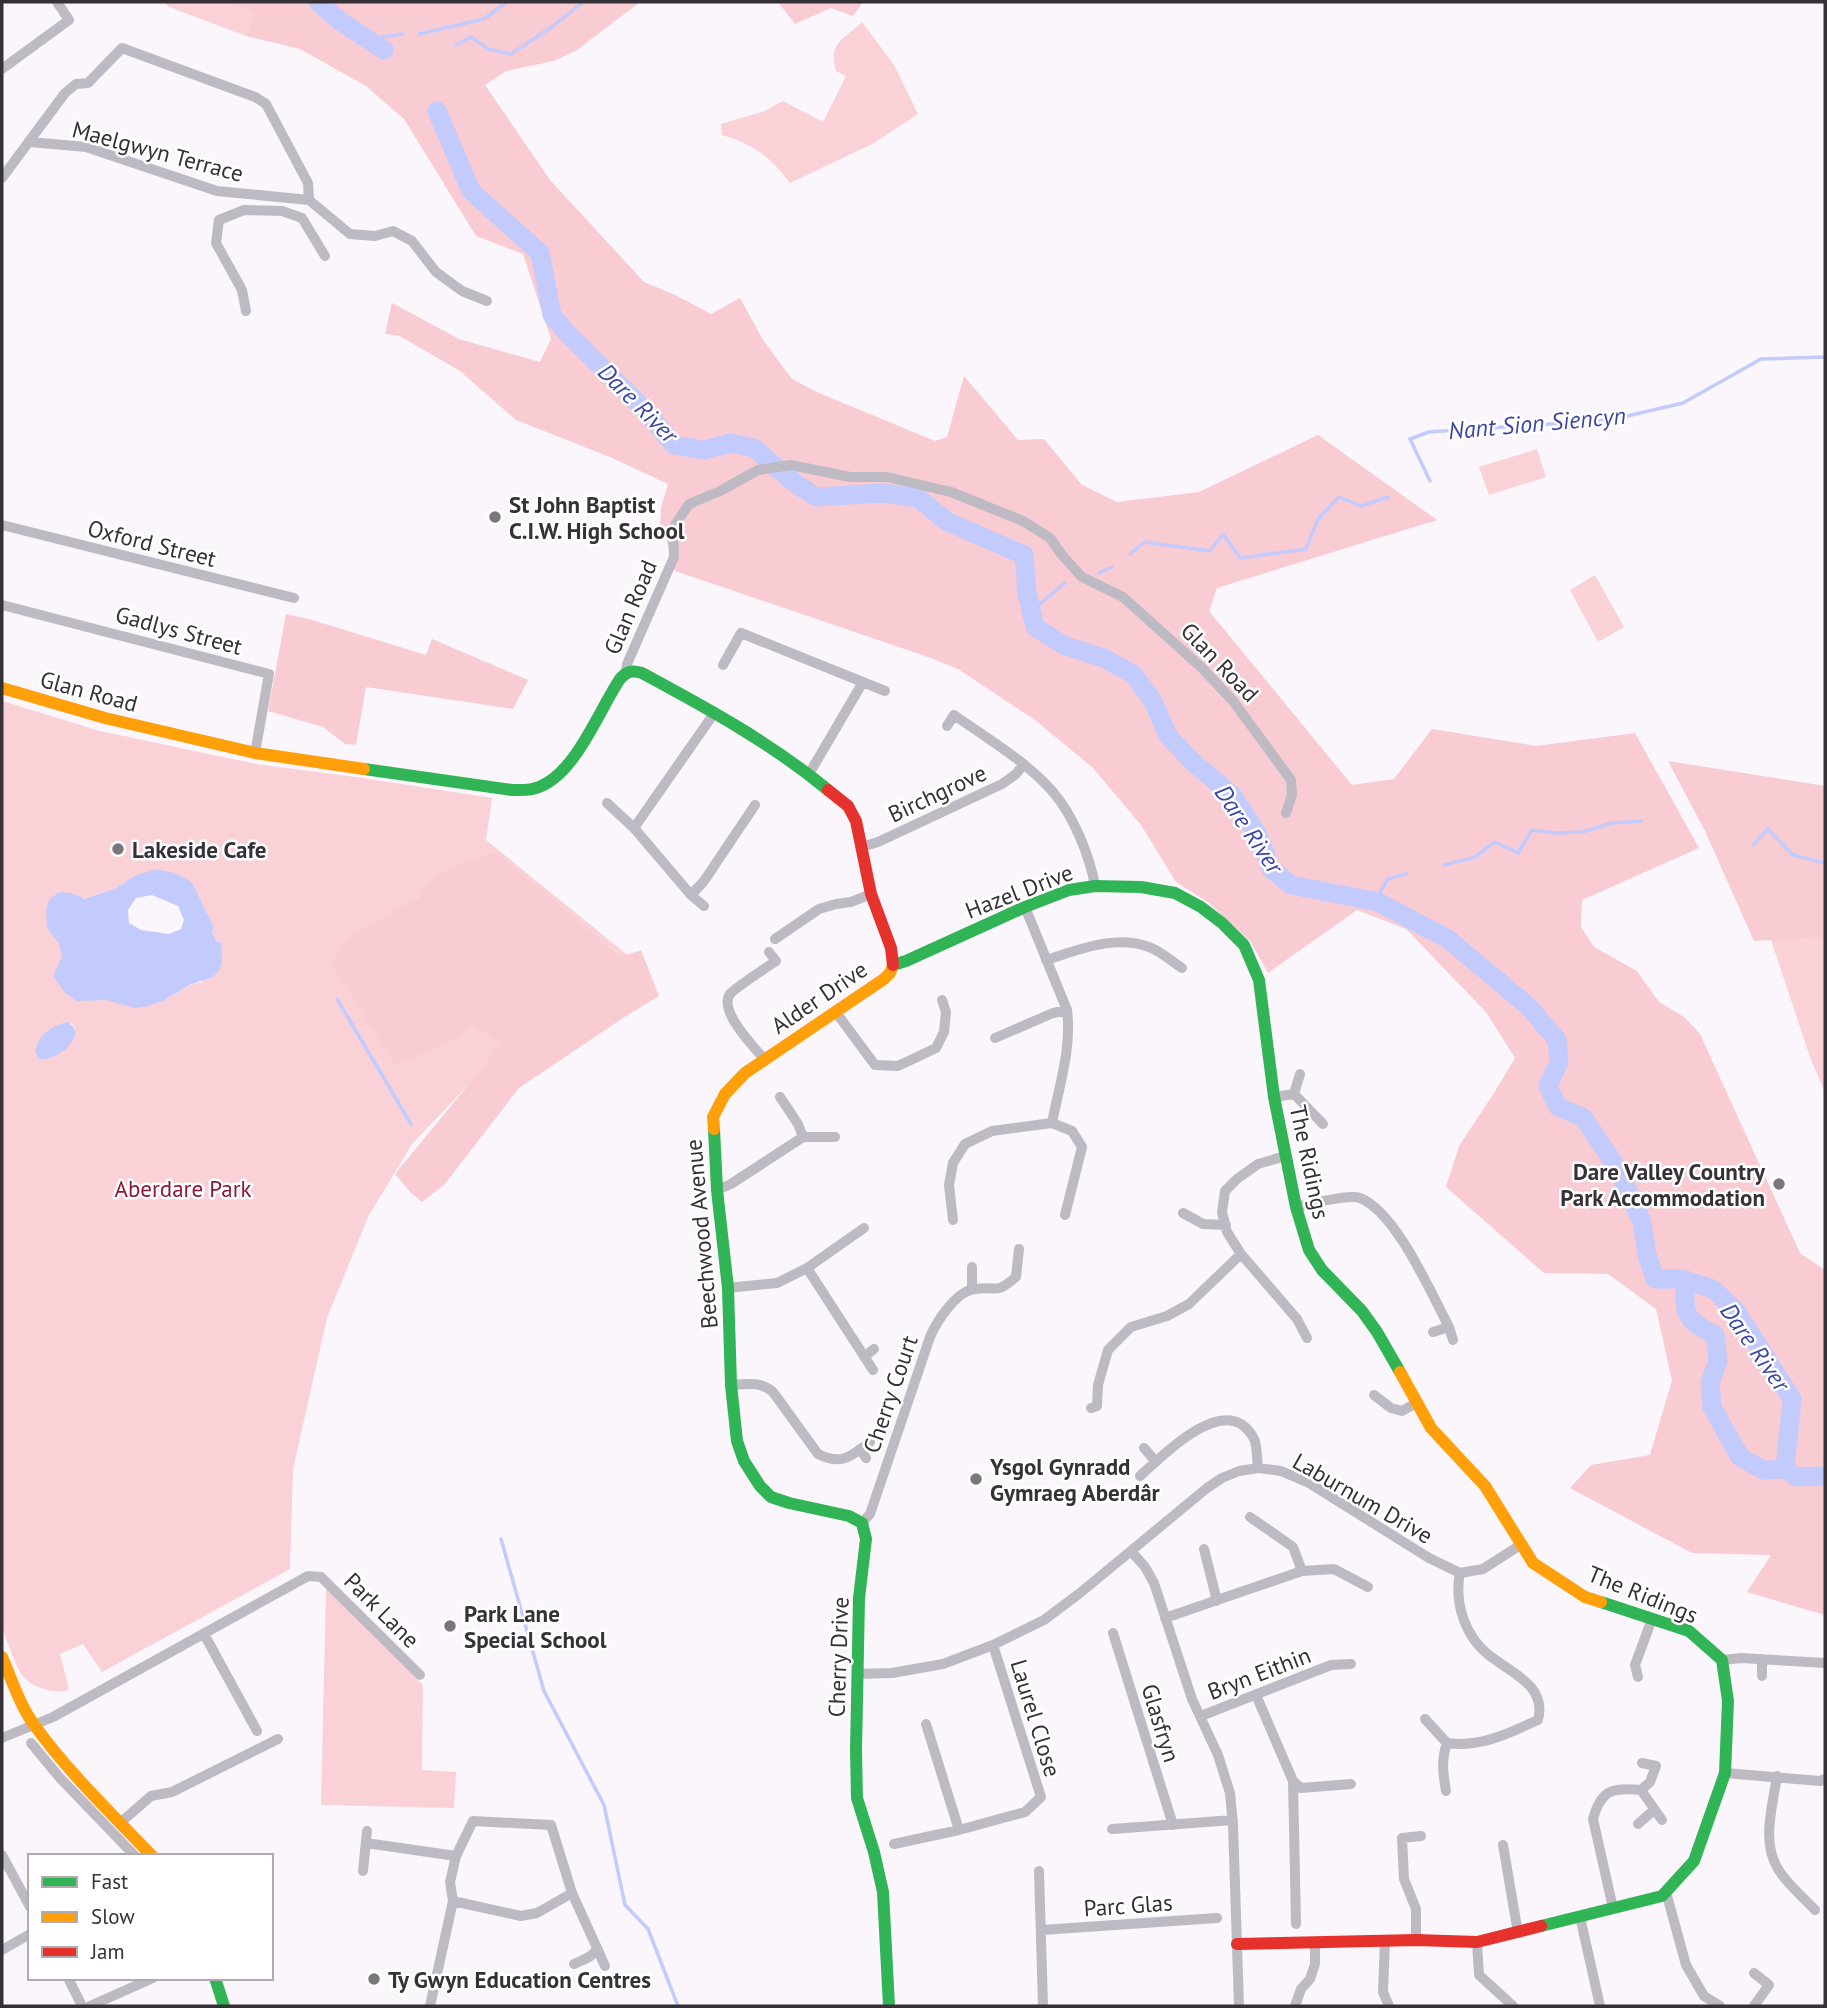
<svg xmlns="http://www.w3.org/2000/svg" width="1827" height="2008" font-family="'PT Sans',sans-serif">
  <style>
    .green { fill: #f9d1d7; fill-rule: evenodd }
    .forest { fill: #f9cbd3 }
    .water { fill: #c2cbfb; fill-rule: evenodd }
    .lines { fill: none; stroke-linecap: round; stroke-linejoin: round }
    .stream { stroke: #c2cbfb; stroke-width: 3.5 }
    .river { stroke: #c2cbfb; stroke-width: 19 }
    .street { stroke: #bebac4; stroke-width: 10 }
    .fast { stroke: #30b455; stroke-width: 12 }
    .slow { stroke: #ff9f0a; stroke-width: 12 }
    .jam { stroke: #e5322d; stroke-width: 12 }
    .poi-dot { fill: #7b757c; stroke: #fff; stroke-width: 2.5 }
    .labels { text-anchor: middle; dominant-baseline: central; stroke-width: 5; stroke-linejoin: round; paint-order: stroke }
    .street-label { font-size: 23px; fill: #363037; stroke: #fff }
    .poi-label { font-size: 23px; font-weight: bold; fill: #363037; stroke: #fff; text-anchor: start }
    .park-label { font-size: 23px; fill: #8c1839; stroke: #fff }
    .water-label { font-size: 24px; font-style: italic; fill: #3c47a4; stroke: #fff }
  </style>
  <rect width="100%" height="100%" fill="#fbf6fb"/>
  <path class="green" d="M163 2H233L253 14 246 36 169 7Z
    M862 22 894 65 918 114 874 143 790 183C769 156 755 145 722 135L721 124 765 111 783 101 823 122 846 76 836 71C828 43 843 40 862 22Z
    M1537 449 1546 477 1489 495 1479 467Z
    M1595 575 1624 627 1598 642 1570 590Z
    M2 701 100 731 256 764 363 778 492 798 486 840 630 957 485 1067 412 1144 368 1217 327 1318 293 1469 290 1569 102 1672 83 1644 60 1654 69 1690C54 1694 32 1688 22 1675 15 1666 7 1639 2 1628ZM134 876 192 882 214 928 212 932 217 942 202 982 189 985 165 1000 149 1006 105 1000 62 956 58 942 72 893 83 899 117 888ZM71 1023 75 1028V1037L47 1059 35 1047 38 1042Z
    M1825 863V1093L1810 1057 1764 919Z
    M326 1587 423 1685 422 1770 456 1772 454 1808 321 1805Z"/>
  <path class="forest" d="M233 2H640L577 50 554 61 506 71 485 85 550 180 644 282 675 295 711 314 740 298 763 340 792 379 819 393 935 441 947 437 964 376 1018 440 1044 439 1082 485 1117 502 1199 492 1318 435 1437 520 1217 588 1209 611 1352 785 1394 779 1432 729 1536 746 1635 733 1699 848 1582 900 1581 927 1594 947 1637 971 1659 1002 1684 1017 1700 1034 1800 1253 1825 1270V1615L1747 1592 1771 1555 1692 1553 1570 1488 1591 1465 1650 1455 1672 1380 1656 1309 1608 1274 1544 1273 1446 1187 1459 1146 1494 1093 1515 1058 1486 1012 1406 929 1357 910 1268 973 1251 942 1209 903 1176 882 1141 825 1093 768 1035 720 958 669 931 658 675 571 668 545 660 526 661 507 668 484 610 457 516 420 460 371 400 336 385 334 392 303 459 339 540 362 551 339 523 254 476 236 404 119 366 86 300 49 246 36 253 14Z
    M778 2H863L853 16 831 8 795 24Z
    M286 614 309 619 426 655 432 639 528 680 513 709 366 687 356 745 345 744 323 727 268 711Z
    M1668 761 1825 786V937L1754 941 1705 831Z
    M495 853 559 904 620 957 641 950 659 996 626 1016 519 1088 444 1185 422 1202 412 1194 395 1174 501 1045 473 1024 454 1039 396 1065 332 965 345 940 397 909 419 899C426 871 472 861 495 853Z"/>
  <path class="water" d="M155 869 175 873 192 882 214 928 212 932 217 942H221L222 959 220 969 213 977 189 985 165 1000 149 1006 135 1008 105 1000 77 1001 65 993 53 976 62 956 58 942 47 928 46 910 49 900 59 892 72 893 84 899 117 888 134 876ZM152 895 178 906 184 920 181 929 169 934 141 930 129 923 128 910 136 898Z
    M67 1022C91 1034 56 1062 40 1059L35 1052C37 1034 53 1026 67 1022Z"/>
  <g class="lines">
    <path class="stream" d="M419 34 484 19 507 2
      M368 39 403 34
      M456 45 471 37 488 49 511 54 556 24 583 2
      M1430 481 1410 439 1429 432 1610 420 1683 403 1761 359 1825 357
      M1130 554 1145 542 1210 551 1223 534 1240 558 1306 549 1318 519 1339 497 1361 506 1388 497
      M1099 573 1112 567
      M1031 611 1065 583
      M1753 845 1768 829 1793 855 1825 863
      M1444 865 1475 857 1495 842 1518 853 1532 830 1555 833 1582 832 1612 823 1641 821
      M1378 902 1381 890 1388 879 1406 874
      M337 999 411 1124
      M501 1539 544 1691 604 1805 625 1905 648 1929 678 2006"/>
    <path class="river" d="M318 2 340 21 384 50
      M437 111 471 191 540 253 552 315 567 333 642 407 674 445 704 450 731 443 754 448 792 481 816 497 883 493 918 498 948 522 1024 555 1027 593 1035 627 1065 646 1104 658 1134 675 1153 701 1168 736 1194 763 1232 795 1258 835 1271 869 1291 885 1378 902 1448 939 1528 1006 1557 1040 1559 1062 1548 1086 1558 1107 1583 1117 1619 1171 1642 1222 1647 1255 1655 1279H1682L1713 1289 1736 1311 1792 1399 1785 1469 1796 1477 1825 1476
      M1686 1280C1683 1314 1684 1319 1715 1335L1718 1361 1710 1383 1712 1407 1740 1457 1763 1470 1785 1469"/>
    <path class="street" d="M2 69 69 20 57 2
      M30 142 86 147 217 191 309 200 350 234 375 236 393 231 412 241 436 272 462 291 487 301
      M2 178 65 93 76 84 88 83 122 48 255 97 266 104 308 183 309 200
      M246 311 242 290 216 243 219 220 244 210 282 211 302 218 325 256
      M2 525 294 598
      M2 605 269 674 255 753
      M723 665 741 633 885 691
      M626 672 627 664 674 557 673 528 689 504 720 491 758 470 791 465 850 477H887L951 492 1023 521 1050 538 1062 555 1082 577 1123 597 1202 668 1233 701 1291 780 1292 795 1286 813
      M947 726 954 715C987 738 1027 762 1053 792 1073 815 1090 856 1095 886
      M809 774 863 682
      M607 803 634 828 691 895 704 906
      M634 828 715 712
      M862 847 878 842 1002 784 1016 774 1023 765
      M691 895 704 881 755 805
      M1025 907 1067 1010C1072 1048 1059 1086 1052 1123
      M775 939 819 909 836 904 851 902 871 894
      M1046 960C1078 950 1116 934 1149 947 1161 951 1172 962 1182 968
      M835 1011 875 1065 898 1066 936 1048 944 1032 946 1012 942 1000
      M995 1038 1053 1013 1067 1010
      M765 1060C754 1047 718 1011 730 994 735 988 767 967 776 961L769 952
      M1294 1094 1300 1074
      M780 1097 798 1124 803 1137
      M1274 1097 1294 1094 1323 1124
      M1285 1156 1258 1164 1237 1179 1225 1191 1222 1212 1227 1232 1241 1254 1297 1319 1307 1338
      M717 1190 731 1184 803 1137H835
      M1296 1207C1310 1204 1348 1194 1360 1198 1396 1212 1431 1293 1449 1327L1453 1340
      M1183 1213 1203 1224 1226 1225
      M953 1220 949 1185 953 1163 965 1144 992 1131 1052 1123 1072 1131 1082 1147 1065 1215
      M972 1267V1289
      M807 1268 873 1370
      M728 1288 777 1283 807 1268 864 1228
      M1433 1332 1449 1327
      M864 1357 874 1349
      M731 1385C747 1384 760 1381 773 1392L818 1454C842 1466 851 1456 870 1442
      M1374 1395 1391 1408 1402 1411 1418 1402
      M1091 1408 1097 1406 1098 1385 1108 1350 1131 1327 1167 1316 1189 1304 1241 1254
      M1144 1448 1156 1462
      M860 1449 866 1458
      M1140 1476C1161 1457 1211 1406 1241 1424 1247 1428 1252 1434 1255 1441 1257 1449 1257 1459 1258 1468
      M1250 1517 1293 1547 1302 1571
      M862 1523 870 1514 930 1337C937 1321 956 1291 975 1289 1000 1286 994 1295 1016 1277L1019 1249
      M1204 1549 1217 1601
      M1131 1551 1145 1567 1154 1583 1192 1699 1218 1755 1230 1793 1233 1825 1239 2006
      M1165 1618 1302 1571 1334 1569 1368 1587
      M1113 1633 1173 1825
      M204 1634 257 1731
      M1762 1659V1676
      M1722 1660 1741 1658 1825 1663
      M858 1674 892 1673 943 1664 993 1645 1044 1620 1080 1593 1207 1488 1222 1478 1239 1471 1258 1468 1281 1471 1309 1483 1429 1558 1460 1573 1483 1569 1522 1544
      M1638 1677 1635 1665 1652 1619
      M1256 1695 1293 1781 1301 1788 1351 1784
      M1201 1716 1331 1665 1351 1664
      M1425 1719 1447 1743C1441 1760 1443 1773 1446 1791
      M926 1724 959 1830
      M2 1738 53 1717 308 1576 321 1577 420 1675
      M31 1743 60 1778 135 1856
      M1447 1743C1480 1748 1509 1733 1538 1720 1547 1686 1512 1673 1490 1656 1465 1637 1454 1603 1460 1573
      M1725 1773 1820 1781 1825 1779
      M1777 1776C1773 1805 1761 1841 1778 1869 1787 1884 1803 1897 1815 1910
      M1293 1781 1296 1924
      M1641 1790 1662 1820
      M120 1823 151 1796 172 1792 278 1739
      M1638 1824 1654 1810
      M1112 1829 1233 1820
      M366 1843 456 1856
      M894 1844 959 1830 1025 1812 1041 1797 993 1645
      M1503 1845 1518 1933
      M2 1855 30 1907
      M363 1871 367 1831
      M1039 1871 1043 2006
      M1666 1892 1686 1965 1704 1996 1720 2006
      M453 1901 521 1916 537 1913 572 1893
      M1613 1908 1593 1819C1601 1790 1612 1787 1641 1790L1650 1782 1656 1766 1642 1763
      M1580 1917 1600 2006
      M1042 1930 1217 1918
      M1416 1940V1909L1404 1879 1402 1838 1421 1836
      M1385 1941 1383 1992 1389 2006
      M1477 1942 1479 1975 1513 2006
      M597 1948 605 1966
      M2 1950 30 1934
      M68 1978 82 2006
      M90 2006 153 1978
      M430 2006 453 1901 450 1882 456 1856 473 1821 551 1825 572 1893 597 1948C594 1957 582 1960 574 1964
      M1295 2006 1301 1989 1310 1979 1315 1964V1942
      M1754 2006 1769 1985 1754 1973"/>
    <path class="fast" d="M364 769 512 790C521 790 530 791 539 787 576 773 599 710 620 679 627 671 632 670 642 673 707 708 771 743 828 790
      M893 965 906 961 1025 907 1069 890 1095 886 1141 887 1175 893 1201 907 1222 923 1244 945 1259 980 1274 1097 1296 1207 1309 1250 1322 1270 1362 1311 1377 1332 1400 1372
      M714 1129 717 1190 728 1288 731 1385 737 1441 744 1461 760 1486 771 1497 789 1503 849 1516 862 1523 866 1539 859 1598 856 1751 857 1798 874 1852 883 1892 889 2006
      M1541 1926 1662 1896 1694 1861 1725 1773 1728 1701 1722 1660 1689 1631 1601 1602
      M215 1978 224 2006"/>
    <path class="slow" d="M2 688 105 718 255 753 364 769
      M714 1129 713 1117 725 1094 745 1073 884 979 890 973 893 965
      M1400 1372 1431 1428 1485 1486 1533 1563 1585 1597 1601 1602
      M2 1657C12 1680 20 1706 35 1726 69 1773 112 1814 152 1856"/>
    <path class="jam" d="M828 790 848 806 856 821 871 894 891 948 893 965
      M1237 1944 1416 1940 1477 1942 1541 1926"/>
  </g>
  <g class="poi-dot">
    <circle cx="495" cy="517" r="7"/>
    <circle cx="118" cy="849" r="7"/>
    <circle cx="1779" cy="1184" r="7"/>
    <circle cx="976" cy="1479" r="7"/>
    <circle cx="450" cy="1626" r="7"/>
    <circle cx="374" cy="1979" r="7"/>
  </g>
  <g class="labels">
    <g class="street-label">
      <text transform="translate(158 151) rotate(15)">Maelgwyn Terrace</text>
      <text transform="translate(152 543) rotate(14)">Oxford Street</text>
      <text transform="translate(630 607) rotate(-67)">Glan Road</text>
      <text transform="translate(179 630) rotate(15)">Gadlys Street</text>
      <text transform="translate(1220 662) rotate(46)">Glan Road</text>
      <text transform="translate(89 691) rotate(15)">Glan Road</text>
      <text transform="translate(937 793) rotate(-25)">Birchgrove</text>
      <text transform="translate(1019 891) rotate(-21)">Hazel Drive</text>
      <text transform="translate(819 997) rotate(-34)">Alder Drive</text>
      <text transform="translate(1310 1162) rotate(78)">The Ridings</text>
      <text transform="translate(701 1234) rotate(-95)">Beechwood Avenue</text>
      <text transform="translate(890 1394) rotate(-71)">Cherry Court</text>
      <text transform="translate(1363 1498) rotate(30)">Laburnum Drive</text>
      <text transform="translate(1643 1594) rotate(22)">The Ridings</text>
      <text transform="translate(382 1610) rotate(45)">Park Lane</text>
      <text transform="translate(838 1657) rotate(-88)">Cherry Drive</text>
      <text transform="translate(1259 1673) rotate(-21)">Bryn Eithin</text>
      <text transform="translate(1036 1718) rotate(73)">Laurel Close</text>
      <text transform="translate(1161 1723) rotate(73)">Glasfryn</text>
      <text transform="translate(1128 1905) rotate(-4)">Parc Glas</text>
    </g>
    <g class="poi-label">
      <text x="509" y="504">St John Baptist<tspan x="509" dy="26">C.I.W. High School</tspan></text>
      <text x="132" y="849">Lakeside Cafe</text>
      <text x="1765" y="1171" text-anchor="end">Dare Valley Country<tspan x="1765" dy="26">Park Accommodation</tspan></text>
      <text x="990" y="1466">Ysgol Gynradd<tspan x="990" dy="26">Gymraeg Aberdâr</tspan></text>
      <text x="464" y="1613">Park Lane<tspan x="464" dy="26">Special School</tspan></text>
      <text x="388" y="1979">Ty Gwyn Education Centres</text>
    </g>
    <g class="park-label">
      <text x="183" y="1188">Aberdare Park</text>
    </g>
    <g class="water-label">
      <text transform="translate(638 403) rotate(45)">Dare River</text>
      <text transform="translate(1537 423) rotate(-5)">Nant Sion Siencyn</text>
      <text transform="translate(1249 829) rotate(56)">Dare River</text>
      <text transform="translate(1755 1347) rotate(55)">Dare River</text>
    </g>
  </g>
  <rect width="1827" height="2008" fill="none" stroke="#363037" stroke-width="7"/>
  <rect x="28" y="1854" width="245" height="126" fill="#ffffff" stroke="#afacaf" stroke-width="2"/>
  <rect x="42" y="1877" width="35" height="10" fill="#30b455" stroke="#afacaf" stroke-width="2"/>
  <text x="91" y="1889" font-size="21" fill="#363037">Fast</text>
  <rect x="42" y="1912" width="35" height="10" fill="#ff9f0a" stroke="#afacaf" stroke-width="2"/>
  <text x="91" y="1924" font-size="21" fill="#363037">Slow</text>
  <rect x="42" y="1947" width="35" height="10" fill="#e5322d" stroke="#afacaf" stroke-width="2"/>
  <text x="91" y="1959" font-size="21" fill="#363037">Jam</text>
</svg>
